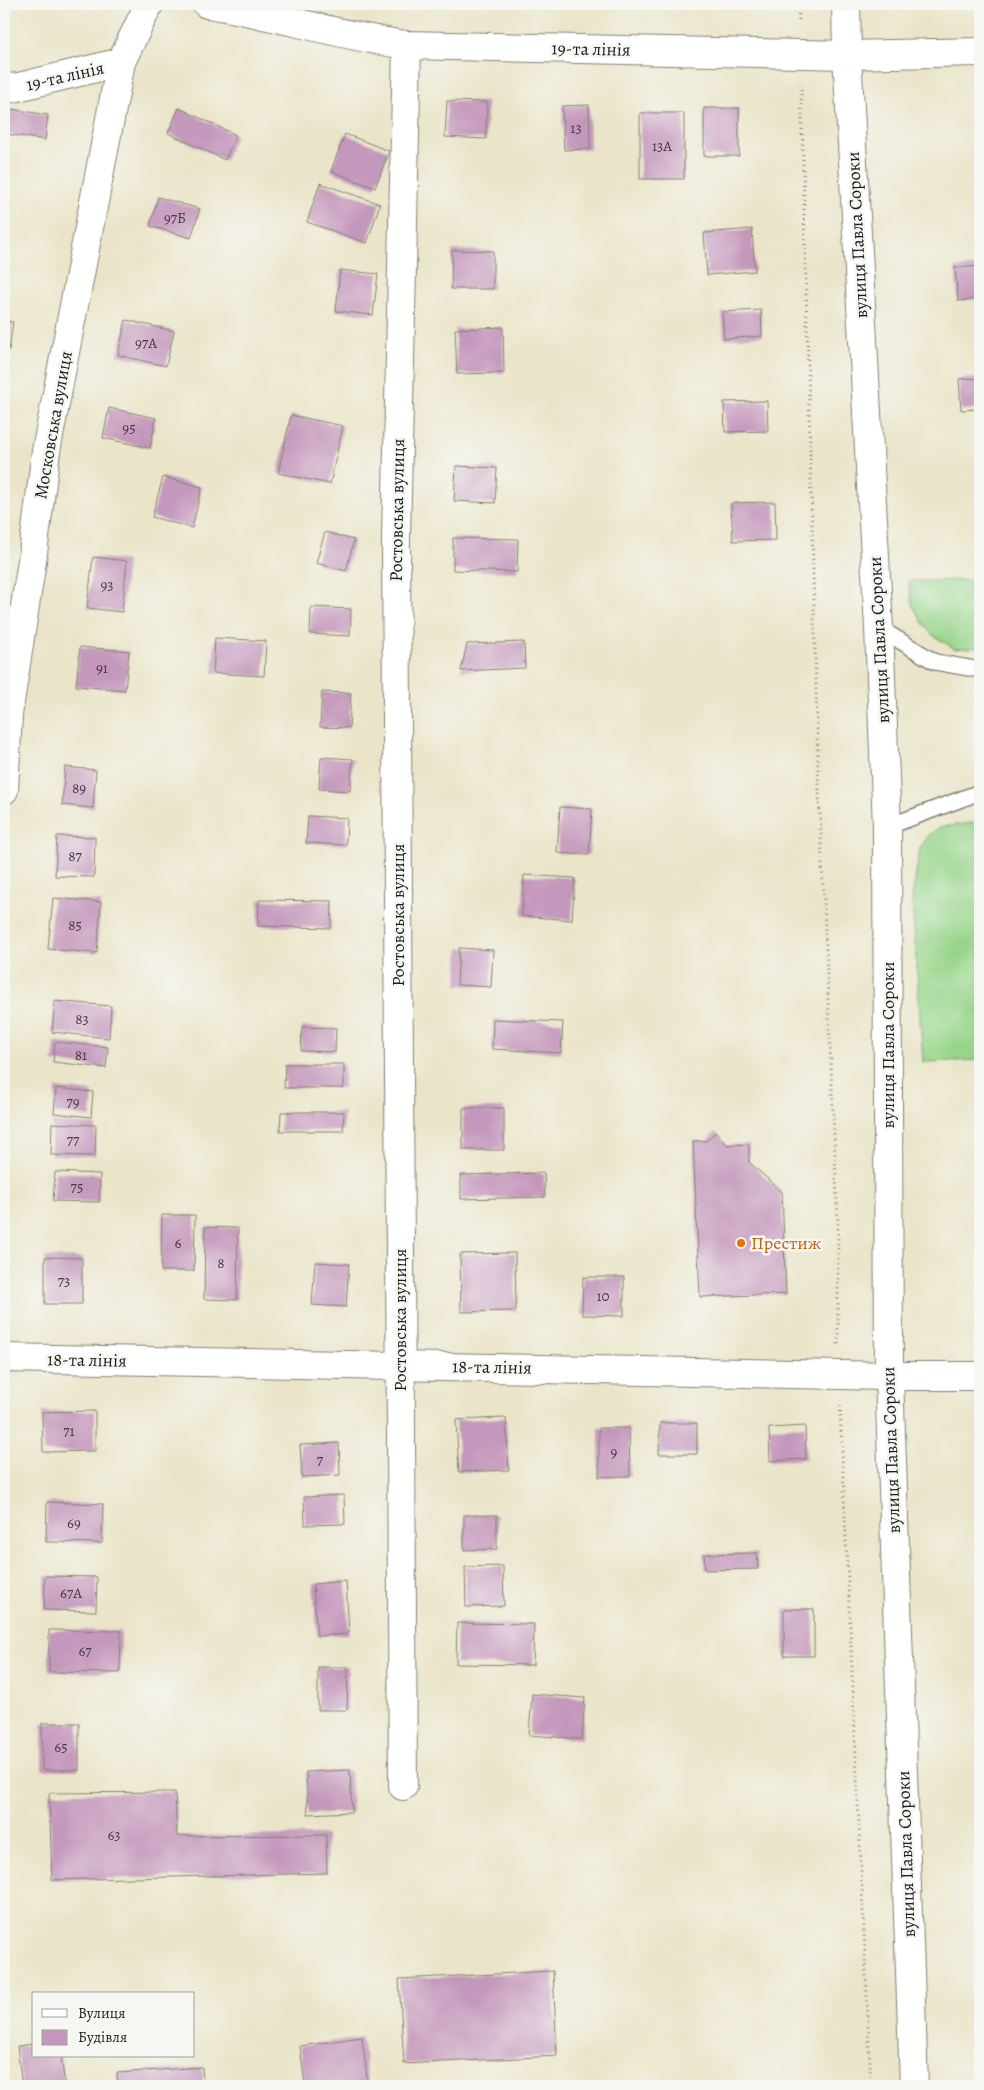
<svg xmlns="http://www.w3.org/2000/svg" width="984" height="2090" font-family="Alegreya,serif">
  <style>
    .grass { fill: #97d58a; stroke: #5a7853 }
    .building { fill: #c498bc }
    .lines { fill: none; stroke-linecap: round; stroke-linejoin: round }
    .service-casing { stroke: #838072; stroke-width: 18 }
    .minor-casing { stroke: #838072; stroke-width: 30 }
    .tertiary-casing { stroke: #838072; stroke-width: 30 }
    .path { stroke: #838072; stroke-width: 3; stroke-dasharray: 1 4; stroke-linecap: butt }
    .service { stroke: #fff; stroke-width: 15 }
    .minor { stroke: #fff; stroke-width: 28 }
    .tertiary { stroke: #fff; stroke-width: 28 }
    .food-dot { fill: #e8710a; stroke: #f6f6f2; stroke-width: 2 }
    .labels { text-anchor: middle; dominant-baseline: central; stroke-width: 5; stroke-linejoin: round; paint-order: stroke }
    .number-label { font-size: 15px; fill: #463b44 }
    .street-label { font-size: 18px; fill: #1c1c1c; stroke: #f6f6f2 }
    .food-label { font-size: 18px; fill: #c56008; stroke: #f6f6f2; text-anchor: start }
  </style>
  <rect width="100%" height="100%" fill="#f6f6f2"/>
  <filter id="ink" filterUnits="userSpaceOnUse"><feTurbulence type="fractalNoise" baseFrequency=".02" numOctaves="2"/><feDisplacementMap in="SourceGraphic" scale="10" xChannelSelector="R" yChannelSelector="G"/><feConvolveMatrix kernelMatrix="1 2 1 2 8 2 1 2 1" color-interpolation-filters="sRGB"/></filter>
  <filter id="wash" filterUnits="userSpaceOnUse"><feTurbulence type="fractalNoise" baseFrequency=".0096" numOctaves="4" result="noise"/><feDisplacementMap in="SourceGraphic" scale="20" xChannelSelector="R" yChannelSelector="G"/><feGaussianBlur stdDeviation="1.12" result="paint"/><feColorMatrix in="noise" values="0 0 0 0 0 0 0 0 0 0 0 0 0 0 0 0 0 1.4 0 .05"/><feComposite in="paint" operator="in"/></filter>
  <g filter="url(#wash)">
    <rect width="100%" height="100%" fill="#eae5c9"/>
    <path class="grass" d="M980 580V647L955 649 934 636 923 623 913 606 908 581Z
      M980 822V1060L923 1062 912 899 920 848 929 835 940 827Z"/>
    <g id="blocks">
      <path class="building" d="M447 101 487 102 486 139 445 137Z
        M589 105 590 149 564 150 562 106Z
        M179 108 236 135 225 160 168 133Z
        M704 108H739V156H704Z
        M11 109 48 115 45 140 6 134Z
        M640 113H684V179H640Z
        M345 134 389 151 375 188 331 171Z
        M320 183 380 204 367 243 307 222Z
        M158 197 200 209 191 238 150 226Z
        M752 229 755 271 707 275 704 233Z
        M452 250 493 251V289H451Z
        M980 266V299L958 301 955 268Z
        M340 270 378 274 373 315 336 311Z
        M761 310 762 336 724 339 722 312Z
        M126 320 174 331 166 366 118 355Z
        M4 321 13 322 9 350 4 349Z
        M503 327 504 373 457 374 455 329Z
        M980 378V409L961 410 959 379Z
        M767 401 768 431 725 432 724 402Z
        M109 408 156 418 150 448 103 438Z
        M291 415 343 426 330 484 278 473Z
        M456 466 497 468 495 503 454 501Z
        M163 477 202 487 192 528 152 517Z
        M775 502 776 540 733 541 731 503Z
        M325 532 354 540 346 571 316 563Z
        M453 538 518 539 517 572 453 570Z
        M93 557 127 561 122 612 87 608Z
        M311 607 351 609 350 636 310 634Z
        M215 638 266 641 264 676 213 673Z
        M524 642 525 668 461 671 467 644Z
        M80 647 129 651 125 690 76 686Z
        M322 692 351 693 349 728 320 727Z
        M321 757 353 759 350 791 319 789Z
        M65 767 96 770 93 808 62 805Z
        M560 807 592 809 589 855 557 853Z
        M308 816 347 818 346 845 306 843Z
        M57 836 95 837 94 877 55 876Z
        M524 875 575 878 572 920 522 916Z
        M53 898 101 902 97 953 48 949Z
        M259 900 332 901 331 928 258 926Z
        M459 948 493 950 491 987 457 985Z
        M55 1001 111 1006 109 1038 52 1032Z
        M493 1019 563 1022 561 1053 492 1049Z
        M302 1027 336 1028 335 1052 301 1051Z
        M55 1042 108 1047 106 1068 53 1062Z
        M285 1064H344V1088H284Z
        M56 1088 93 1092 91 1117 54 1113Z
        M463 1108H504V1150H463Z
        M281 1112H344L343 1131H280Z
        M52 1123 96 1125 95 1156 51 1155Z
        M716 1132 727 1145 749 1144V1162L782 1192 786 1294 700 1297 693 1141H706Z
        M55 1172 100 1174 99 1202 53 1201Z
        M544 1173 545 1197 461 1199V1175Z
        M162 1215H195L194 1271H161Z
        M205 1227 238 1228 237 1300 204 1299Z
        M515 1253 516 1311 461 1312 460 1254Z
        M45 1257 82 1258V1304H45Z
        M315 1262 349 1264 346 1307 312 1305Z
        M583 1277H624V1316L582 1315Z
        M95 1411V1451L43 1452 42 1412Z
        M506 1418 509 1470 459 1472 456 1420Z
        M660 1423H697V1454H659Z
        M805 1426 806 1459 770 1461 769 1428Z
        M599 1428H629L630 1476 599 1477Z
        M339 1443 340 1475 302 1477 300 1445Z
        M344 1495 345 1524 305 1525 304 1497Z
        M47 1502 103 1504 102 1543 46 1542Z
        M464 1515H497V1549L464 1550Z
        M757 1553 758 1569 705 1570 704 1554Z
        M503 1566 504 1606 466 1607 465 1567Z
        M45 1576 97 1577 96 1611 44 1610Z
        M346 1581 349 1634 317 1636 313 1584Z
        M784 1609H814V1656H784Z
        M457 1623 534 1624 533 1665 456 1664Z
        M49 1630 121 1631 120 1673 49 1672Z
        M318 1667H348L347 1710H318Z
        M532 1694 585 1698 582 1739 529 1735Z
        M42 1723H79V1770H42Z
        M350 1770 352 1812 308 1814 306 1772Z
        M175 1792 177 1836 326 1835 327 1873 52 1880 49 1793Z
        M553 1971 557 2056 404 2064 399 1979Z
        M362 2037 368 2086H305L300 2046Z
        M34 2044V2056H61L65 2086H22L17 2046Z
        M202 2067 203 2086H118L117 2073Z"/>
    </g>
  </g>
  <g filter="url(#ink)">
    <use href="#blocks" fill-opacity="0" stroke="#838072" stroke-width="1"/>
    <g class="lines">
      <defs>
        <path id="service" d="M879 628 935 662 980 670
          M887 827 980 792"/>
        <path id="minor" d="M207 4C274 14 339 36 407 45L847 55 846 4
          M4 87 14 88 121 62 149 4
          M4 790 8 715 32 561 46 451 121 62
          M4 1358 889 1376H980
          M403 1786 396 537 407 45"/>
        <path id="tertiary" d="M914 2086 889 1376 887 827 879 628 847 55 980 52"/>
      </defs>
      <use href="#service" class="service-casing"/>
      <use href="#minor" class="minor-casing"/>
      <use href="#tertiary" class="tertiary-casing"/>
      <path class="path" d="M798 4 799 23
        M801 84 818 769 838 1224V1345
        M840 1406 871 2086"/>
      <use href="#service" class="service"/>
      <use href="#minor" class="minor"/>
      <use href="#tertiary" class="tertiary"/>
    </g>
  </g>
  <circle class="food-dot" cx="741" cy="1243" r="5"/>
  <g class="labels">
    <g class="number-label">
      <text x="576" y="128">13</text>
      <text x="662" y="146">13А</text>
      <text x="175" y="218">97Б</text>
      <text x="146" y="343">97А</text>
      <text x="129" y="428">95</text>
      <text x="107" y="585">93</text>
      <text x="102" y="668">91</text>
      <text x="79" y="788">89</text>
      <text x="75" y="856">87</text>
      <text x="75" y="925">85</text>
      <text x="82" y="1019">83</text>
      <text x="81" y="1055">81</text>
      <text x="73" y="1102">79</text>
      <text x="73" y="1140">77</text>
      <text x="77" y="1187">75</text>
      <text x="178" y="1243">6</text>
      <text x="221" y="1263">8</text>
      <text x="64" y="1281">73</text>
      <text x="603" y="1296">10</text>
      <text x="69" y="1431">71</text>
      <text x="614" y="1452">9</text>
      <text x="320" y="1460">7</text>
      <text x="74" y="1523">69</text>
      <text x="71" y="1593">67А</text>
      <text x="85" y="1651">67</text>
      <text x="61" y="1747">65</text>
      <text x="114" y="1835">63</text>
    </g>
    <g class="street-label">
      <text transform="translate(591 49) rotate(1)">19-та лінія</text>
      <text transform="translate(65 76) rotate(-13)">19-та лінія</text>
      <text transform="translate(857 235) rotate(-93)">вулиця Павла Сороки</text>
      <text transform="translate(53 425) rotate(-80)">Московська вулиця</text>
      <text transform="translate(397 510) rotate(-89)">Ростовська вулиця</text>
      <text transform="translate(879 640) rotate(-93)">вулиця Павла Сороки</text>
      <text transform="translate(398 915) rotate(-90)">Ростовська вулиця</text>
      <text transform="translate(888 1045) rotate(-90)">вулиця Павла Сороки</text>
      <text transform="translate(400 1320) rotate(-90)">Ростовська вулиця</text>
      <text transform="translate(87 1360) rotate(1)">18-та лінія</text>
      <text transform="translate(492 1367) rotate(1)">18-та лінія</text>
      <text transform="translate(891 1450) rotate(-92)">вулиця Павла Сороки</text>
      <text transform="translate(906 1854) rotate(-92)">вулиця Павла Сороки</text>
    </g>
    <g class="food-label">
      <text x="751" y="1243">Престиж</text>
    </g>
  </g>
  <rect width="984" height="2090" fill="none" stroke="#f6f6f2" stroke-width="20"/>
  <rect x="32" y="1992" width="162" height="65" fill="#f6f6f2" stroke="#9f9f9c"/>
  <rect x="42" y="2009" width="25" height="8" fill="#ffffff" stroke="#9f9f9c"/>
  <text x="78" y="2018" font-size="15" fill="#1c1c1c">Вулиця</text>
  <rect x="42" y="2030" width="25" height="15" fill="#c498bc" stroke="#9f9f9c"/>
  <text x="78" y="2042" font-size="15" fill="#1c1c1c">Будівля</text>
</svg>
